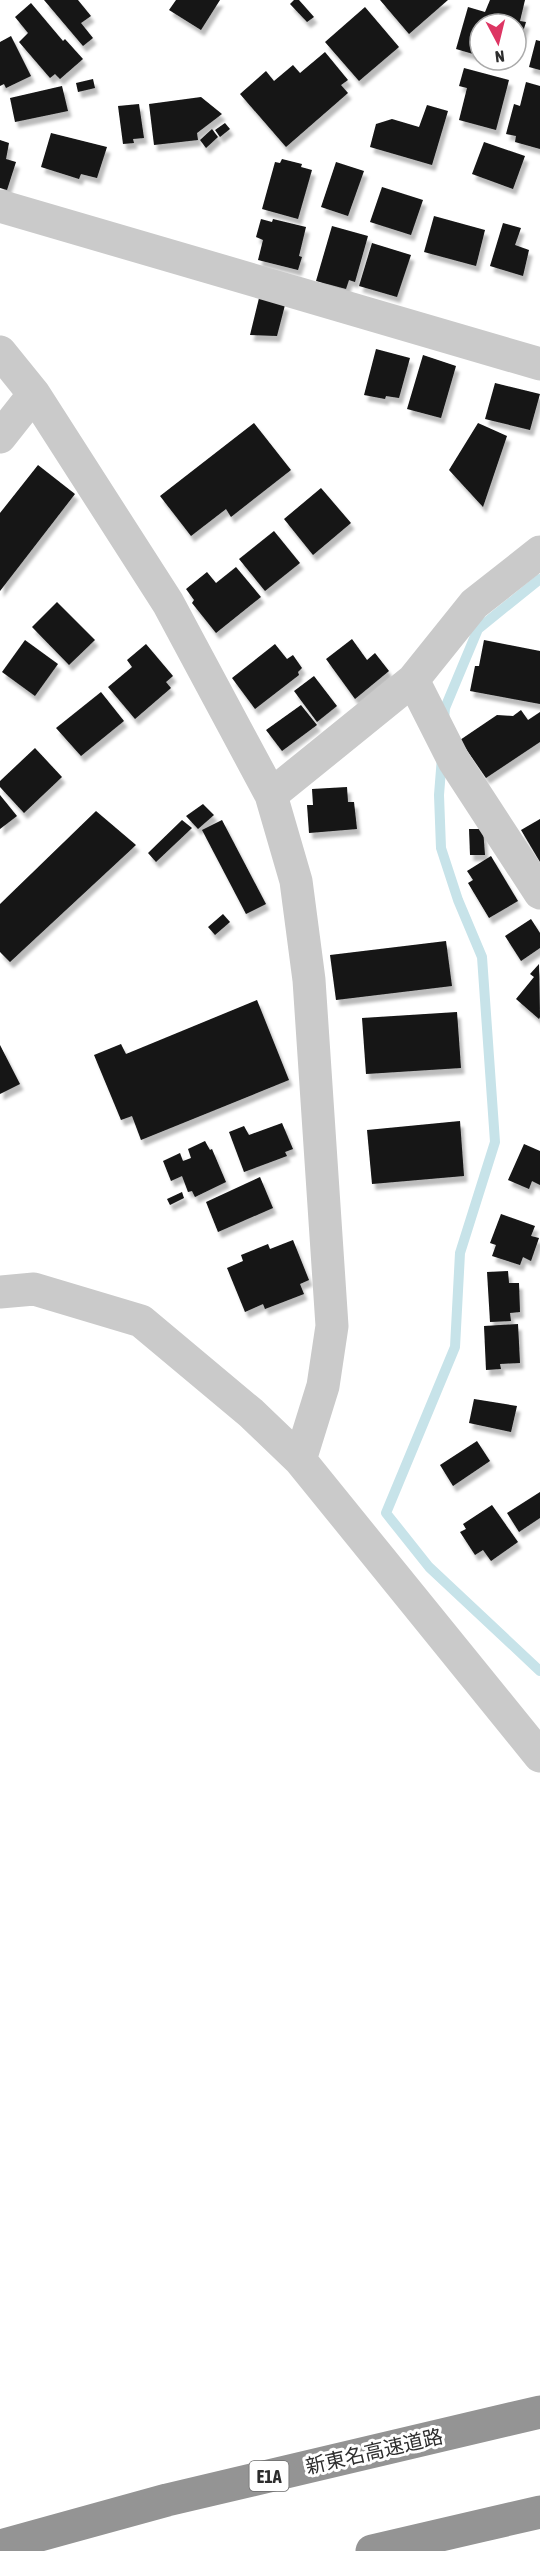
<svg xmlns="http://www.w3.org/2000/svg" width="540" height="2551" font-family="'Asap Condensed','Noto Sans JP',sans-serif">
  <style>
    .lines { fill: none; stroke-linecap: round; stroke-linejoin: round }
    .stream { stroke: #c7e3e9; stroke-width: 10 }
    .building { fill: #141414; filter: url(#shadow) }
    .minor { stroke: #cacaca; stroke-width: 33 }
    .highway { stroke: #949494; stroke-width: 33 }
    .labels { text-anchor: middle; dominant-baseline: central; stroke-width: 6; stroke-linejoin: round; paint-order: stroke }
    .shield { fill: #fff; stroke: #6c6c6c; stroke-width: 1.5 }
    .shield-label { font-size: 18px; font-weight: bold; fill: #2d2d2d }
    .street-label { font-size: 20px; fill: #2d2d2d; stroke: #fff }
  </style>
  <defs>
    <filter id="shadow"><feDropShadow dx="3.5" dy="6" stdDeviation="1.5" flood-color="#0004"/></filter>
  </defs>
  <rect width="100%" height="100%" fill="#fff"/>
  <g class="lines">
    <path class="stream" d="M444 720 445 708 478 629 540 579
      M442 757 439 795 441 848 458 900 482 957 495 1142 460 1253 455 1347 386 1513 429 1567 540 1671"/>
  </g>
  <path class="building" d="M44 0H78L91 16 81 23 93 38 83 46Z
    M176 0H220L201 30 169 10Z
    M294 0H299L314 17 307 22 290 4Z
    M380 0H448L409 34Z
    M490 0H525L520 21 526 22 517 52 516 24H480V56L456 49 468 7 485 12Z
    M31 3 63 41 65 39 83 59 60 79 55 74 50 78 19 42 28 33 15 17Z
    M365 7 399 47 359 81 325 42Z
    M11 36 31 76 6 88 4 84 0 86V42Z
    M536 40 540 41V70L529 67Z
    M325 52 348 80 341 85 348 93 286 147 240 94 266 71 274 81 293 65 300 73Z
    M464 68 509 80 496 130 459 120 467 88 459 86Z
    M93 79 95 88 78 92 76 83Z
    M526 82 540 86V149L515 142 516 136 506 134 514 104 520 106Z
    M62 86 68 111 15 122 10 98Z
    M201 97 222 114 197 133 198 140 154 145 149 104Z
    M139 104 144 138 133 139 134 143 123 144 118 106Z
    M427 105 448 111 432 165 370 147 376 124 392 119 419 127Z
    M225 123 230 129 220 137 215 130Z
    M212 129 218 137 206 148 200 140Z
    M51 133 107 147 97 178 81 174 79 179 41 167Z
    M0 140 9 143 6 159 16 162 7 190 0 188Z
    M484 142 525 156 513 189 472 174Z
    M282 159 302 164 301 167 312 170 298 219 262 209 275 162 280 163Z
    M336 162 364 171 348 216 321 207Z
    M382 187 423 200 411 235 370 222Z
    M434 216 485 230 476 266 424 252Z
    M261 219 272 222 273 219 306 227 299 256 302 257 298 270 258 260 263 240 256 237Z
    M503 223 521 228 515 245 529 250 523 276 490 266Z
    M332 226 368 236 355 282 349 280 346 289 316 281Z
    M372 243 411 255 397 297 359 286Z
    M259 298 285 305 277 336 250 335Z
    M376 349 410 358 399 398 386 396 385 399 364 395Z
    M423 355 456 366 441 418 407 409Z
    M495 383 540 394 530 430 485 419Z
    M254 423 291 470 231 517 226 509 191 536 160 496Z
    M478 423 507 436 483 507 449 470Z
    M38 465 75 494 0 591V513Z
    M321 488 351 523 313 555 284 519Z
    M274 531 300 563 265 591 239 559Z
    M236 567 261 597 216 633 192 603 194 600 186 589 207 572 216 583Z
    M57 602 95 640 69 665 32 627Z
    M352 639 367 660 375 653 389 671 355 699 326 659Z
    M25 640 58 664 35 696 2 672Z
    M484 640 540 651V704L470 691 475 666H479Z
    M146 644 173 676 166 682 171 688 135 719 108 687 132 667 127 660Z
    M275 644 287 659 293 655 302 668 298 672 299 675 255 709 232 678Z
    M314 676 337 706 317 722 294 691Z
    M101 692 124 721 81 756 56 728Z
    M301 705 317 725 282 751 266 730Z
    M521 710 528 720 540 712V742L486 778 460 740 497 715 513 716Z
    M35 748 62 777 24 813 0 787V781Z
    M347 787 348 802H354L357 829 309 833 307 805H313L312 789Z
    M0 795 17 816 0 829Z
    M203 804 214 815 198 829 186 816Z
    M96 811 136 845 10 962 0 952V904Z
    M540 819V862L521 830Z
    M182 820 192 828 156 862 148 853Z
    M222 820 266 904 246 914 202 830Z
    M469 829H483L485 855H470Z
    M491 856 518 901 489 918 468 883 473 880 467 871Z
    M223 914 230 922 215 935 208 927Z
    M531 919 540 933V948L521 961 505 936Z
    M446 941 452 986 336 1000 330 955Z
    M539 964 540 1017 539 1019 516 999 534 977 530 974Z
    M257 1000 289 1080 141 1140 132 1116 121 1120 94 1055 121 1044 126 1054Z
    M457 1012 461 1068 366 1074 362 1018Z
    M0 1045 20 1084 0 1094Z
    M460 1121 464 1176 372 1184 367 1130Z
    M282 1123 293 1149 285 1152 287 1156 244 1172 229 1132 244 1126 249 1135Z
    M205 1141 210 1150 212 1149 226 1182 195 1197 192 1191 188 1192 182 1176 171 1181 163 1161 180 1153 183 1161 191 1158 188 1149Z
    M524 1144 540 1151V1185L532 1181 529 1189 508 1180Z
    M260 1177 273 1208 218 1232 206 1202Z
    M182 1192 184 1198 170 1205 167 1199Z
    M501 1214 535 1226 531 1236 539 1238 531 1261 523 1257 520 1265 492 1256 496 1245 490 1243Z
    M293 1240 309 1280 300 1284 304 1294 265 1309 263 1304 245 1312 227 1268 243 1261 241 1255 268 1244 270 1249Z
    M508 1271 509 1283H519L520 1312 510 1313 511 1321 490 1322 487 1272Z
    M518 1324 520 1363 500 1364 501 1369 486 1370 484 1326Z
    M474 1399 517 1406 511 1432 469 1423Z
    M477 1441 490 1461 453 1486 440 1465Z
    M540 1492V1518L519 1532 507 1513Z
    M492 1505 518 1542 491 1561 483 1550 475 1555 460 1532 466 1529 463 1524Z"/>
  <g class="lines">
    <path class="minor" d="M0 206 540 364
      M0 352 34 394 168 603 271 795 296 881 309 980 332 1326 323 1386 300 1460
      M0 437 34 394
      M413 680 454 761 540 893
      M271 795 413 680 474 604 540 552
      M0 1292 34 1289 141 1321 251 1413 300 1460 540 1756"/>
    <path class="highway" d="M0 2546 167 2500 540 2412
      M372 2551 540 2512"/>
  </g>
  <g class="labels">
    <rect class="shield" x="249.5" y="2461" width="39" height="30" rx="4.5"/>
    <g class="shield-label">
      <text x="269" y="2476">E1A</text>
    </g>
    <g class="street-label">
      <text transform="translate(374 2451) rotate(-13)">新東名高速道路</text>
    </g>
  </g>
  <g transform="translate(498 42) rotate(173)"><circle r="28" fill="#ffffff" stroke="#ababab" stroke-width="1.5"/>
  <path d="M0-4.5L10 22L0 15L-10 22Z" fill="#dd3563"/>
  <text y="-9" font-size="16" font-weight="bold" text-anchor="middle" fill="#2d2d2d">N</text>
  </g>
</svg>
